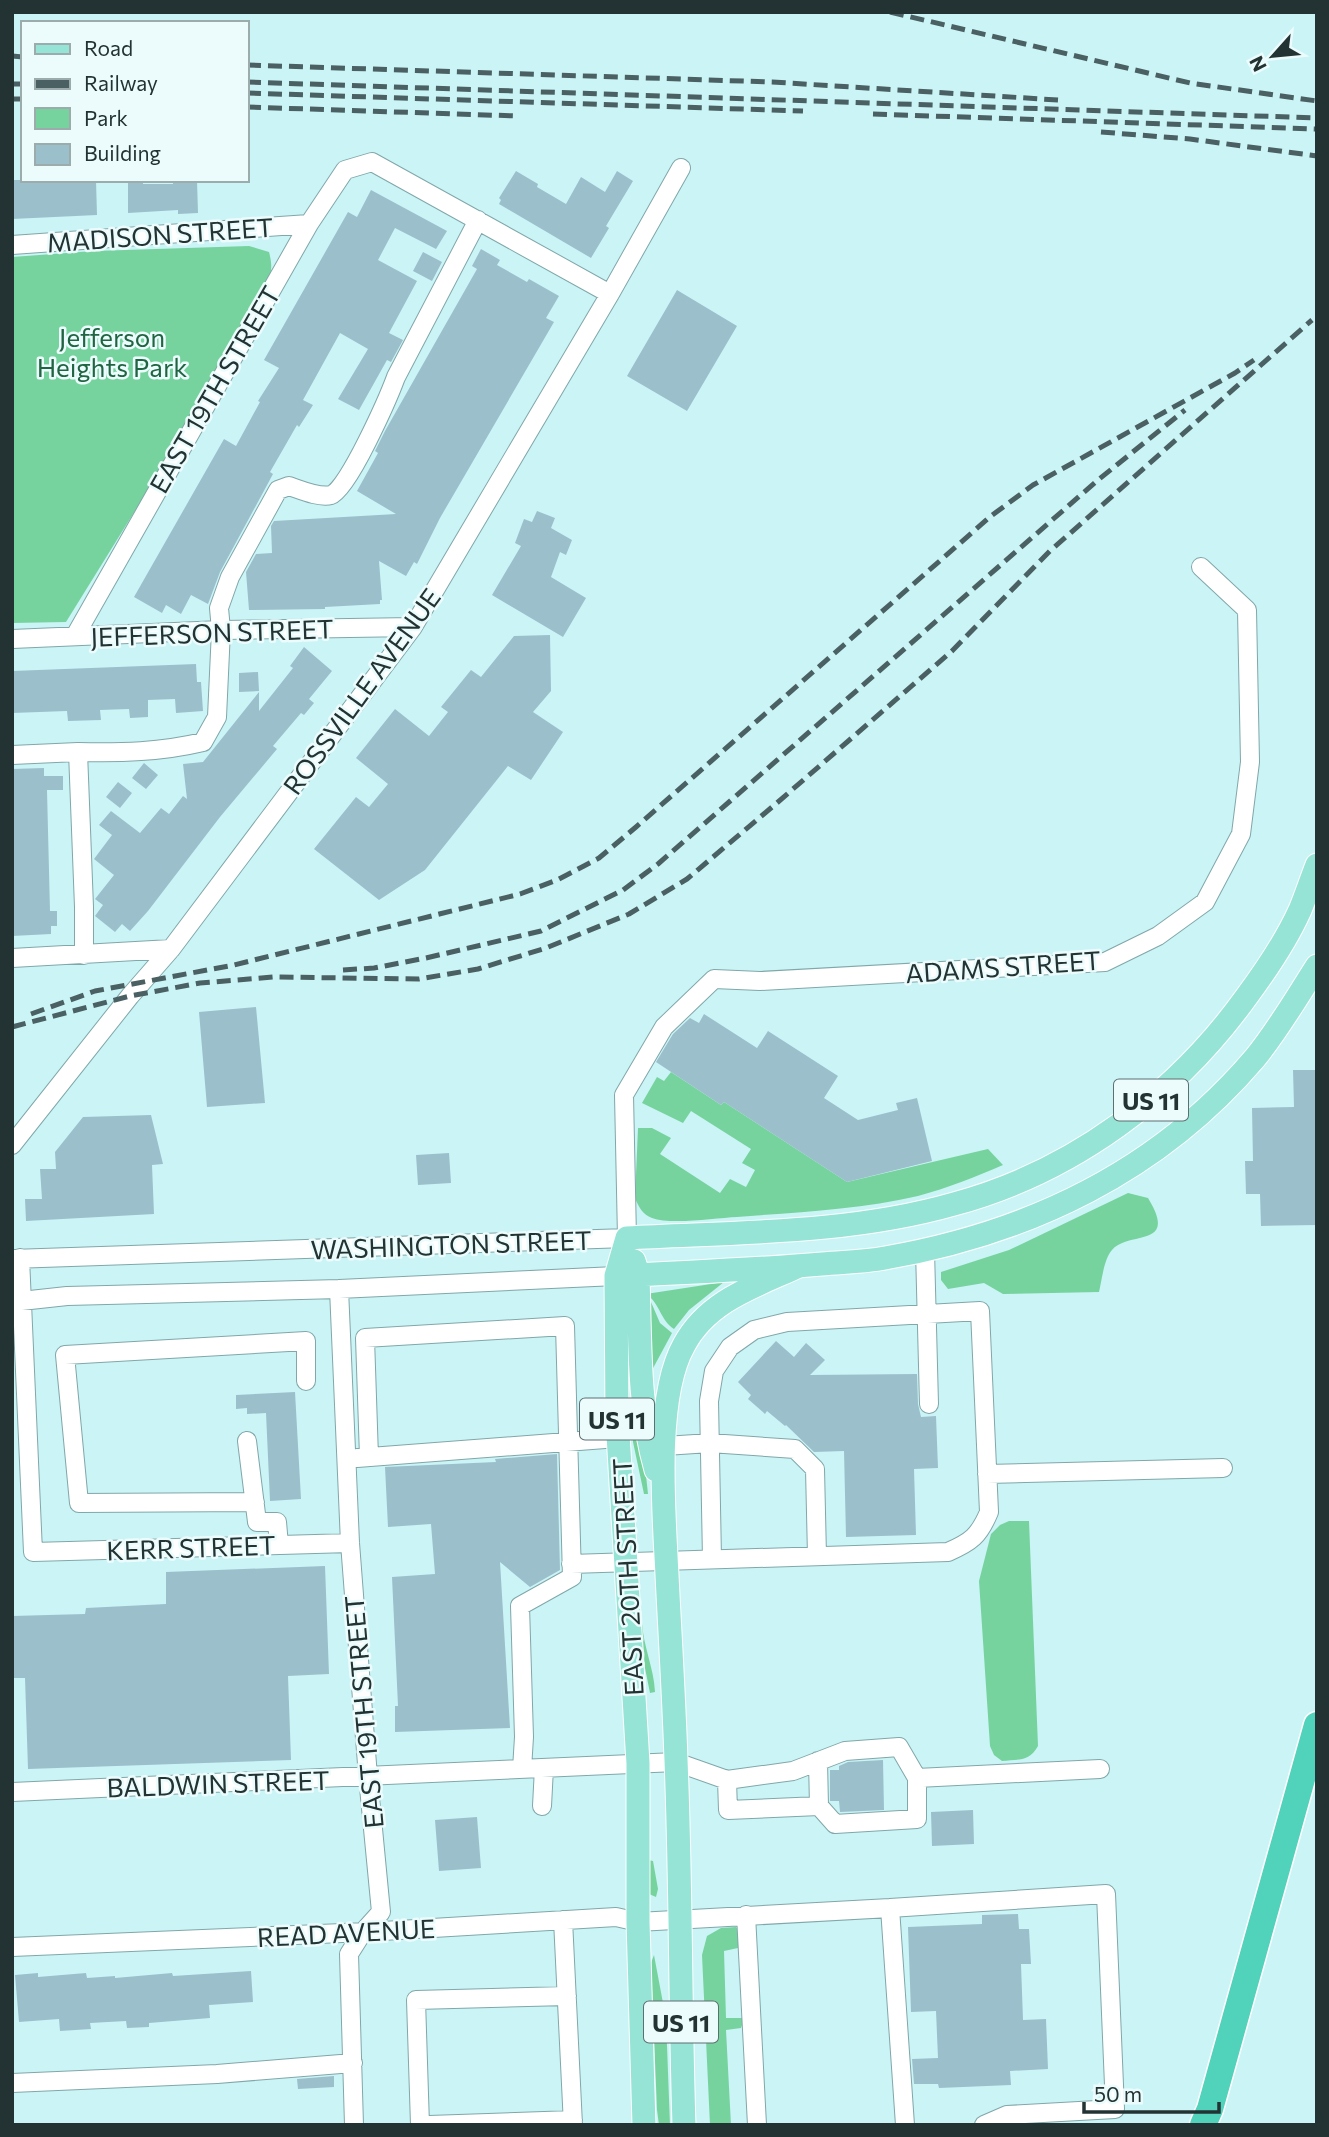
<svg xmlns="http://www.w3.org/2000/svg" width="1329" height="2137" font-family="Commissioner,sans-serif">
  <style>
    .green { fill: #76d39e }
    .building { fill: #9cbfcc }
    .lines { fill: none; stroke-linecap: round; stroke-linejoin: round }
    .minor-casing { stroke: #80a7a9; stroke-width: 20 }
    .major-casing { stroke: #fff; stroke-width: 25 }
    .highway-casing { stroke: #fff; stroke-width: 29 }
    .minor { stroke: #fff; stroke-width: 18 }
    .major { stroke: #96e4d6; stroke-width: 23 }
    .highway { stroke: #50d2bb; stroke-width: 26 }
    .rail { stroke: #4a6062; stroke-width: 5; stroke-dasharray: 14 7; stroke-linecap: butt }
    .labels { text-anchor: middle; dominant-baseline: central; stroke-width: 5; stroke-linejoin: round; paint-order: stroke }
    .shield { fill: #ecfcfd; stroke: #5f6f70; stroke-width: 2 }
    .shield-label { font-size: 24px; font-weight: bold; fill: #233334 }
    .street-label { font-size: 26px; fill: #233334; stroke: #ecfcfd }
    .park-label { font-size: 26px; fill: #206542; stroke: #ecfcfd }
  </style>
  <rect width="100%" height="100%" fill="#cbf4f7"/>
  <path class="green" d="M249 246 269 252C274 270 270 278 263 295L151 485 66 622 12 623V257L94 251Z
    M671 1072 721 1105 724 1102 847 1182 988 1149 1003 1165C975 1177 948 1188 918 1196 859 1210 797 1212 737 1217 716 1218 671 1225 652 1218 643 1215 638 1206 635 1198L638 1128H652L671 1138 660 1154 720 1193 730 1179 746 1187 755 1170 742 1163 751 1149 691 1111 683 1123 642 1103 657 1077 664 1081Z
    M1128 1193 1148 1198C1179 1249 1129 1230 1112 1250 1104 1259 1102 1279 1099 1292L1003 1294 984 1283 948 1289 941 1280V1272L1009 1250Z
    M724 1282 689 1310 674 1329C660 1320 660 1303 646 1294Z
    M648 1301 651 1302 660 1323 672 1333 651 1372Z
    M632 1414H636L645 1466 648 1494H644L633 1442Z
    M1009 1521H1029L1038 1746C1029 1762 1019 1759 1002 1761L994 1755 990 1746 979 1581 991 1534 1000 1525Z
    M639 1622H642C643 1646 654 1668 655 1692L650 1693 640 1643Z
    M648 1860 653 1861 658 1889 656 1897 649 1894Z
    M736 1927C742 1934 741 1941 738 1948L724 1951 726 2018H742L743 2022 741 2028 726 2030 731 2125H710L702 1955 707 1936 721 1928Z
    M654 1955 666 2019 670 2125H659L657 2110 651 1963Z"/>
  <path class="building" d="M516 171 538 184 537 187 566 204 581 177 605 192 617 171 633 181 606 226 609 228 591 258 499 204 501 200 499 198Z
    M12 180H96L97 215 12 219Z
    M128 180H143V184H173V180H197L198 213 178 214V210L128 213Z
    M371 190 447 231 436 249 395 228 378 260 417 281 389 333 403 340 391 362 387 360 359 410 338 399 368 349 340 333 303 400 313 405 299 427 297 425 270 472 273 474 220 572 208 604 191 595 181 614 166 605 162 613 134 597 224 439 236 446 260 402 258 401 279 368 264 360 348 212 357 217Z
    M481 249 500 260 497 265 527 282 529 279 559 296 546 318 554 322 440 518 417 564 414 562 406 576 379 561 382 600H380V604L325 607V609L249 610 246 572 256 554 272 553 271 526 274 521 396 514 357 491 378 453 375 451 385 431 477 269 472 266Z
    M423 252 442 262 432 281 413 271Z
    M677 290 737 326 687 411 627 376Z
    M537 511 555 518 551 528 572 540 566 555 560 552 551 577 586 598 563 637 492 595 521 546 515 543 524 519 532 522Z
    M550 635 551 691 533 712 563 732 531 780 508 766 425 870 379 900 314 849 356 797 369 807 388 784 356 758 395 709 429 736 448 712 441 707 471 670 481 677 514 636Z
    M304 647 332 671 309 699 314 703 304 715 301 713 273 746 277 749 220 817 148 911 130 931 122 924 115 932 95 916 103 905 95 899 114 875 94 859 112 835 99 825 111 811 140 833 161 808 169 814 183 796 187 799 183 764 203 762 259 692V711L293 668 290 666Z
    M196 664 197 682H201L203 711 176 713 175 699 148 700V717L130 718 129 709 100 710 101 720 68 721 67 711 12 713V671Z
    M258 672 259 691 239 692V673Z
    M144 763 158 775 146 789 132 778Z
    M44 768V776H63V790H47L50 911H57V926H51V934L12 936V769Z
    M118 782 132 793 120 808 106 797Z
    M256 1007 265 1103 207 1107 199 1012Z
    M704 1014 757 1048 768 1031 838 1076 824 1098 858 1120 898 1110 896 1103 917 1098 932 1161 847 1182 724 1102 721 1105 656 1062 673 1034 690 1018 699 1023Z
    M1293 1070H1317V1225L1261 1226 1260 1194H1246L1245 1161H1253L1252 1108 1294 1107Z
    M151 1115 163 1164 152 1165 154 1214 26 1221 25 1199H42L40 1169H56L55 1152 83 1117Z
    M449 1153 451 1183 418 1185 416 1155Z
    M776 1341 794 1357 806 1343 825 1360 810 1375 917 1374 918 1404 921 1417 936 1416 938 1468 914 1469 916 1535 846 1537 844 1451 814 1452 786 1425 785 1426 767 1411 765 1414 748 1399 751 1395 738 1382Z
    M295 1392 301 1499 270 1501 266 1413 247 1414V1408L236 1409V1395Z
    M557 1454 560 1570 530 1587 500 1562 510 1728 395 1732V1706H398L392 1577 435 1574 431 1524 388 1527 385 1467 496 1462 495 1459Z
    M325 1566 329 1674 288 1676 291 1760 28 1769 25 1678H12V1616L85 1614 86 1608 166 1604V1572Z
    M883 1760 884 1810 840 1812 839 1801H830V1770H839V1766L848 1762Z
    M973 1810 974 1844 932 1846 931 1812Z
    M477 1817 481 1868 439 1871 435 1820Z
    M1018 1914 1019 1929H1029L1031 1964H1021L1023 2020 1046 2019 1048 2069 1010 2071 1011 2085 939 2088 938 2084H914L912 2059 938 2058 936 2011 911 2012 908 1927 982 1924V1915Z
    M251 1971 253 2002 209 2005 210 2018 149 2023V2027L127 2028 126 2021 90 2023 91 2029 60 2031 59 2019 19 2022 15 1975 38 1973V1977L86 1973 87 1978 115 1976V1978L172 1973 173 1976Z
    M334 2076V2087L298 2089 297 2079Z"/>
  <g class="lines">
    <defs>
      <path id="minor" d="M12 245 309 224
        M75 636 309 224 345 170 372 162 610 294
        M12 639 221 630 413 627
        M12 755 78 752
        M84 955V907L78 752C121 753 161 752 203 742L217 717 221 630 219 608 230 577 278 490 289 486C301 490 319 498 331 495 348 490 389 396 396 377L478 220
        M12 958 171 949
        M12 1145 130 996 171 949 413 627 610 294 681 168
        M925 1250 929 1404
        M20 1258 33 1552 350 1543
        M12 1259 627 1238 624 1095 664 1027 714 979 760 981 1105 962 1158 936 1205 902 1241 834 1250 762 1247 610 1201 567
        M339 1289 350 1543 368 1777 381 1912 363 1932 349 1954 354 2125
        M12 1302 67 1296 339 1289 616 1276
        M247 1441 257 1522H277L279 1545
        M665 1446 710 1443 795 1449 815 1469 817 1556
        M369 1457 365 1338 565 1326 572 1577 520 1606 524 1737 522 1769
        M357 1458 618 1438
        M987 1474 1223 1468
        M255 1502 79 1503 65 1355 306 1341V1381
        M571 1564 948 1552C971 1542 979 1536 989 1512L980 1311 787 1322 754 1330 730 1347 714 1371 709 1401 712 1559
        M818 1761 819 1806
        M727 1780 793 1771 845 1751 899 1747 917 1778
        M12 1792 676 1762 727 1780 728 1810 819 1806 835 1824 917 1819V1778L1100 1769
        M542 1806 544 1768
        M890 1908 1106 1894 1115 2109 1007 2115 984 2125
        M746 1915 757 2125
        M563 1920 573 2125
        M12 1947 366 1932 616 1917 638 1922 890 1908 905 2125
        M12 2083 217 2074 353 2063
        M420 2125 416 2000 567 1996
        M429 2125 573 2120"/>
      <path id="major" d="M627 1238 616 1276 617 1418 638 1763V1922L644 2125
        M627 1238C736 1232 849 1234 954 1204 1073 1172 1176 1095 1247 996 1267 969 1286 941 1300 910 1306 896 1311 880 1317 865
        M634 1261 638 1274C640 1339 638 1408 656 1470
        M616 1276C684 1272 753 1270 822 1264 843 1262 865 1262 885 1258 1029 1233 1159 1171 1255 1058 1278 1030 1297 997 1317 966
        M684 2125C680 2003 681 1881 676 1760 674 1698 670 1636 667 1575 664 1513 654 1398 684 1345 708 1300 756 1286 799 1266"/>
      <path id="highway" d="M1203 2125 1210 2109 1317 1725"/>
    </defs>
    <use href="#minor" class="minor-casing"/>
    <use href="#major" class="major-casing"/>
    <use href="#highway" class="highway-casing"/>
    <use href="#minor" class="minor"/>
    <use href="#major" class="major"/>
    <use href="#highway" class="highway"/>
    <path class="rail" d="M890 12 1190 83 1317 101
      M12 56 23 57
      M247 65 772 82 1058 100
      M247 82 1317 118
      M12 84H23
      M247 93 803 111
      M12 99H23
      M247 107 518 116
      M873 114 1317 129
      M1101 132 1190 139 1317 156
      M343 970 374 968 426 958 541 931 623 890 658 864 1098 480 1185 410
      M31 1014 95 991 234 965 520 894 557 880 599 858 636 827 991 516 1033 485 1235 373 1254 360
      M12 1027 130 996 200 983 274 977 419 979 478 969 546 948 629 914 687 879 778 802 952 651 1050 551 1312 320"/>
  </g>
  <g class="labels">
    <g class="shield">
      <rect x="1114" y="1079.5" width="74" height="41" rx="5"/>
      <rect x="580" y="1398.5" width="74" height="41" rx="5"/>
      <rect x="644" y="2001.5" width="74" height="41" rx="5"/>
    </g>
    <g class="shield-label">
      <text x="1151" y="1100">US 11</text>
      <text x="617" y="1419">US 11</text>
      <text x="681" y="2022">US 11</text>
    </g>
    <g class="street-label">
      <text transform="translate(160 234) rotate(-4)">MADISON STREET</text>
      <text transform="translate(214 389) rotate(-60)">EAST 19TH STREET</text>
      <text transform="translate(212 632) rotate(-2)">JEFFERSON STREET</text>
      <text transform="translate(361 691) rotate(-54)">ROSSVILLE AVENUE</text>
      <text transform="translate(1003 966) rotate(-4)">ADAMS STREET</text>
      <text transform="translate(451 1244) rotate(-2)">WASHINGTON STREET</text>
      <text transform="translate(191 1547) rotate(-2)">KERR STREET</text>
      <text transform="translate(627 1577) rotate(-93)">EAST 20TH STREET</text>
      <text transform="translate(363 1712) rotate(-95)">EAST 19TH STREET</text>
      <text transform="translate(218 1783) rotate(-2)">BALDWIN STREET</text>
      <text transform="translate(346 1932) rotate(-3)">READ AVENUE</text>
    </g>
    <g class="park-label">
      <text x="112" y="336">Jefferson<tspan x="112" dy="30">Heights Park</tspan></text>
    </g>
  </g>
  <rect width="1329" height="2137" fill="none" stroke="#233334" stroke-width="28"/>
  <rect x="21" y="21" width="228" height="161" fill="#ecfcfd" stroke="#9cacad" stroke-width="2"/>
  <rect x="35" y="44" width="35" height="10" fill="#96e4d6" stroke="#9cacad" stroke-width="2"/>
  <text x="84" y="56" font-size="21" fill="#233334">Road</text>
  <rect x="35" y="79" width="35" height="10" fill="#4a6062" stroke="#9cacad" stroke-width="2"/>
  <text x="84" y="91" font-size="21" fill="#233334">Railway</text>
  <rect x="35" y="108" width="35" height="21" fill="#76d39e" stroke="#9cacad" stroke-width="2"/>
  <text x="84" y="126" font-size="21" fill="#233334">Park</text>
  <rect x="35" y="144" width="35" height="21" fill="#9cbfcc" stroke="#9cacad" stroke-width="2"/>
  <text x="84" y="161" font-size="21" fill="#233334">Building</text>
  <g transform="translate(1273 56) rotate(243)" stroke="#ecfcfd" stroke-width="5" paint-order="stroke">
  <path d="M0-5L12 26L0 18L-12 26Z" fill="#233334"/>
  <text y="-10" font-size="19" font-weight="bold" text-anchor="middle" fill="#233334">N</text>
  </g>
  <path d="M1084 2102v10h135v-10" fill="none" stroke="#233334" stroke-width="3.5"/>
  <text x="1094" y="2102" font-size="21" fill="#233334" stroke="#ecfcfd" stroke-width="5" paint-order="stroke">50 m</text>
</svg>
